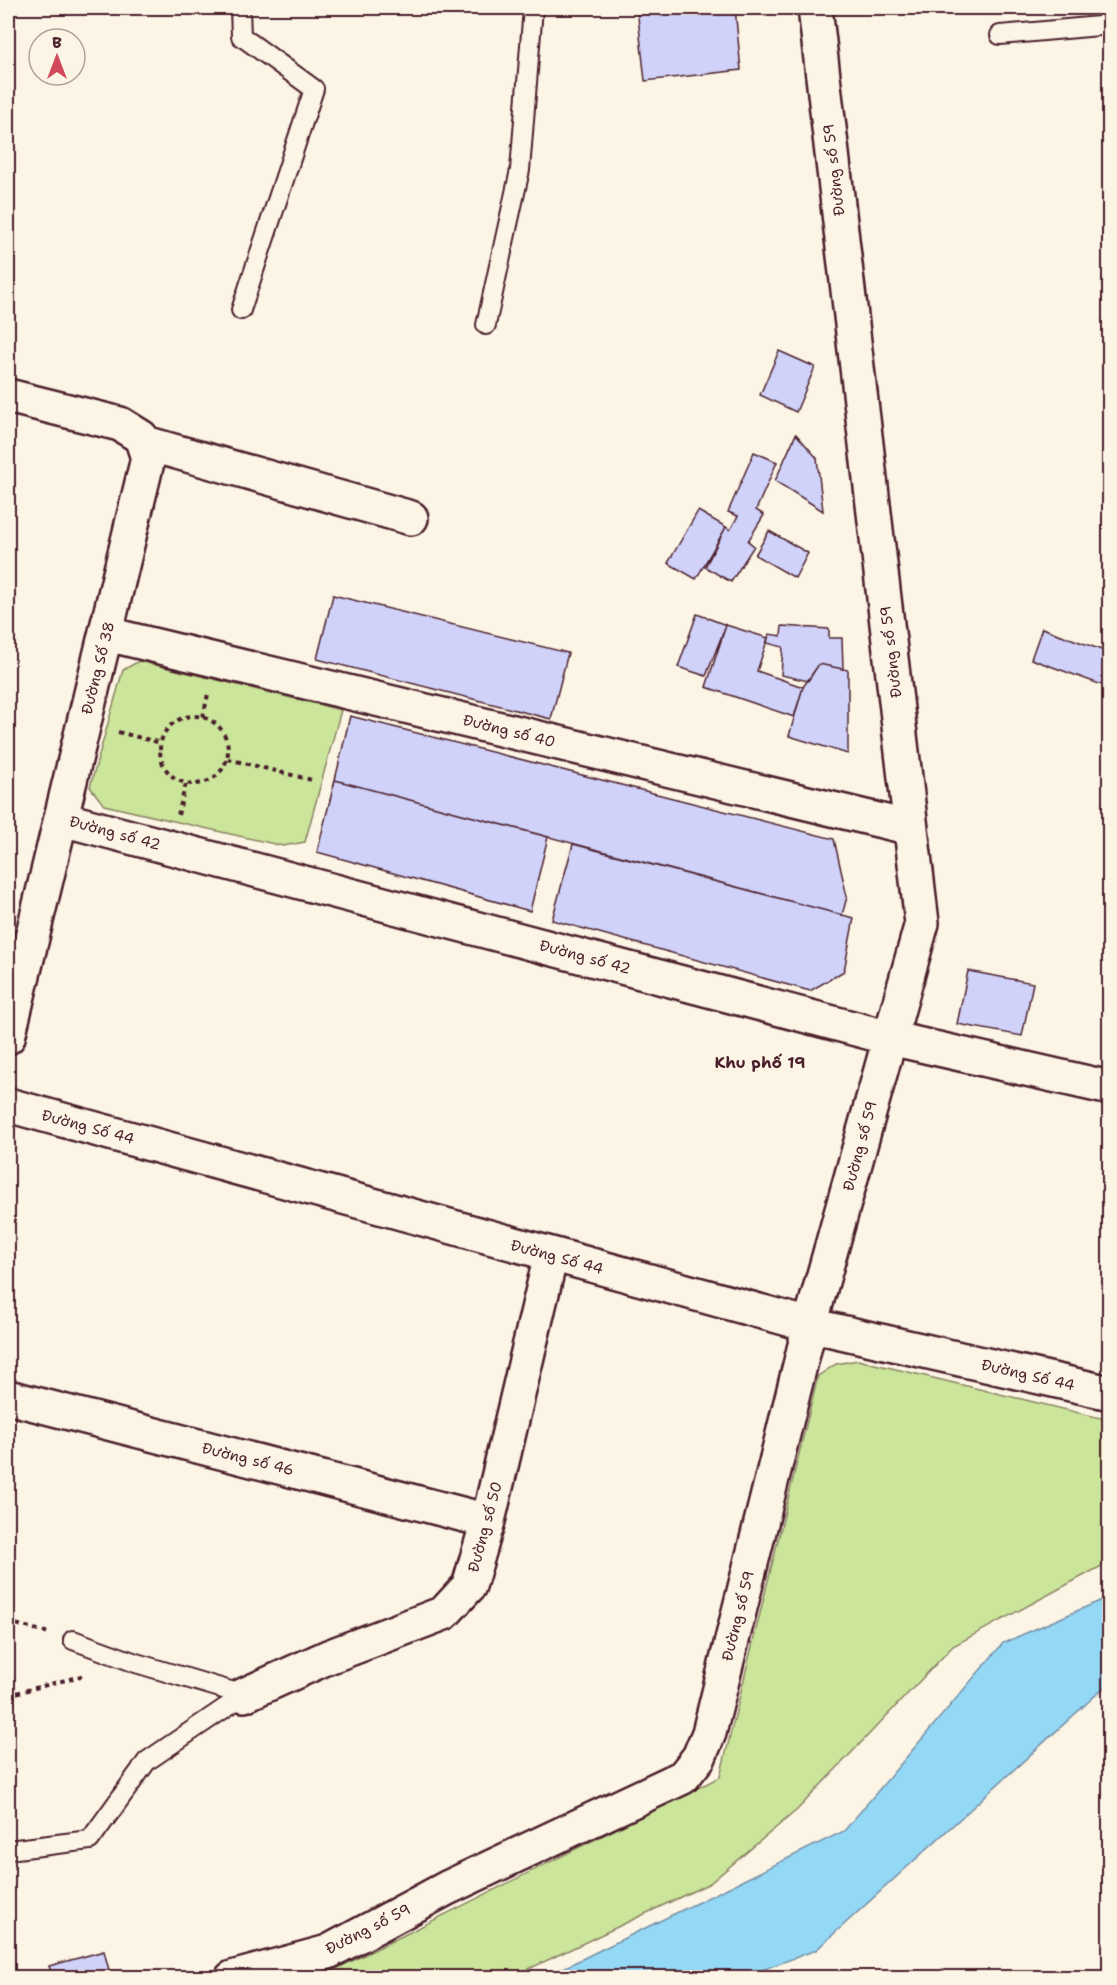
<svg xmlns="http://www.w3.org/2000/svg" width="1117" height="1985" font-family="'Shantell Sans',sans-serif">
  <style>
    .green { fill: #cbe59b; stroke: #8a8263; stroke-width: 1.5 }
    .water { fill: #93d8f5; stroke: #768ea4; stroke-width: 1.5 }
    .building { fill: #d0d2fa; stroke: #4a1f2b; stroke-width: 1.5 }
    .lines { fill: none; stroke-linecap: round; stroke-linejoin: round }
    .lane-casing { stroke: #4a1f2b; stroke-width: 22 }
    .street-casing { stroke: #4a1f2b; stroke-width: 38 }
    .path { stroke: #4a1f2b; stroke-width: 4; stroke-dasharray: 4.5 4.5; stroke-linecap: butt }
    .lane { stroke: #fcf5e5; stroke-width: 18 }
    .street { stroke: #fcf5e5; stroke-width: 33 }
    .labels { text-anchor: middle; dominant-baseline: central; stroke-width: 4.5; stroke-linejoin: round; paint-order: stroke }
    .street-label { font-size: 15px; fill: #4a1f2b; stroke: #fcf5e5 }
    .neighbourhood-label { font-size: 16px; font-weight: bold; fill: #4a1f2b; stroke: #fcf5e5 }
  </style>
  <rect width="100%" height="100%" fill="#fcf5e5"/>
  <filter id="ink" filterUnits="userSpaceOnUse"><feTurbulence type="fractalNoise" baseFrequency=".0167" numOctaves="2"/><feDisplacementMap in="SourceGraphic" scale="12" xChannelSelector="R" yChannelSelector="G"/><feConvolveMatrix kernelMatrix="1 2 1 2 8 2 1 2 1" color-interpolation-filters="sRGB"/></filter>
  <g filter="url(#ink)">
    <path class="green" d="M139 661 341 710 305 842 283 846 104 805 90 787 123 670Z
      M858 1360 1109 1420V1562L953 1646 797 1810 710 1883 512 1977H327L326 1974 720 1777 818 1376 836 1364Z"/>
    <path class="water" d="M1109 1597V1683L816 1950 743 1977H545L844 1831 1003 1643Z"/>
    <path class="building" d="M637 8H735L741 70 645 81Z
      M779 351 815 367 796 412 760 395Z
      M796 434 817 458 823 511 775 481Z
      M754 452 777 462 756 510 764 515 748 541 754 546 731 582 705 567 726 527 730 530 738 516 728 512Z
      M698 511 726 527 696 579 668 563Z
      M769 531 808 553 795 578 755 555Z
      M333 595 568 653 551 719 317 659Z
      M697 614 726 625 706 676 678 667Z
      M726 625 768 638 757 671 803 687 794 717 706 687Z
      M782 626 829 629V638H842L843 669 819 664 808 681 781 675 783 647 767 643 769 634 781 636Z
      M1042 628 1110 653V688L1031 659Z
      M819 664 848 670V754L789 736 803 687Z
      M350 716 834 839 847 897 842 915 335 780Z
      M335 780 548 837 530 911 317 852Z
      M573 844 854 918 844 971 810 991 552 920Z
      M968 971 1033 983 1022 1036 957 1024Z
      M104 1951 111 1978H53L49 1966Z"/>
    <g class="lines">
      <defs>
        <path id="lane" d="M240 8 241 36 314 89 241 310
          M1000 35 1110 25
          M486 325 520 170 533 8
          M73 1640 136 1663 244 1695
          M8 1850 90 1840 147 1761 244 1695"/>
        <path id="street" d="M8 396 120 424 141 437 148 458 8 1037
          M145 443 411 518
          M107 634 911 828
          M62 819 890 1038 1110 1088
          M8 1105 810 1325 1110 1393
          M8 1397 488 1521
          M244 1695 328 1657 444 1613 469 1586 488 1521 551 1255
          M232 1978 328 1952 447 1888 683 1777 699 1757 709 1733 810 1325 922 923 815 8"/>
      </defs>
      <use href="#lane" class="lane-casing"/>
      <use href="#street" class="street-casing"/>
      <path class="path" d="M160 750a34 34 0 1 1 68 0a34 34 0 1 1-68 0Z
        M203 717 208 694
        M118 732 161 743
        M228 759 312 780
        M178 815 186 783
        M8 1622 49 1633
        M8 1695 85 1675"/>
      <use href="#lane" class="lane"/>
      <use href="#street" class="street"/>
    </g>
  </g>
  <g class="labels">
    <g class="street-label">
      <text transform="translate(834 170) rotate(-97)">Đường số 59</text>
      <text transform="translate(891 652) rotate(-97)">Đường số 59</text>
      <text transform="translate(98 668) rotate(-76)">Đường Số 38</text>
      <text transform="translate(509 731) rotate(14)">Đường số 40</text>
      <text transform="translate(115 833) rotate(15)">Đường số 42</text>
      <text transform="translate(585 957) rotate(15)">Đường số 42</text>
      <text transform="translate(88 1127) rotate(15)">Đường Số 44</text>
      <text transform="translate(860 1146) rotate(-75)">Đường số 59</text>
      <text transform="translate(557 1257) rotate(15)">Đường Số 44</text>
      <text transform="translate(1028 1375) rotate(13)">Đường Số 44</text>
      <text transform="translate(248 1459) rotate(14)">Đường số 46</text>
      <text transform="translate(485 1527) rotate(-75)">Đường số 50</text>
      <text transform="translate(738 1616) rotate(-76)">Đường số 59</text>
      <text transform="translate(368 1929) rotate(-27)">Đường số 59</text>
    </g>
    <g class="neighbourhood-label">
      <text x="760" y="1062">Khu phố 19</text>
    </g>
  </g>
  <rect width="1117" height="1985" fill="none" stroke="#fcf5e5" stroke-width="30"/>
  <rect x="15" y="15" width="1087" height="1955" fill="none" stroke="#4a1f2b" stroke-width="2" filter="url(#ink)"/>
  <g transform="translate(57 57)"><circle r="28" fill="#fcf5e5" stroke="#b59f9b" stroke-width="1.5"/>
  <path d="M0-4.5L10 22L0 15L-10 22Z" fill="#d1495b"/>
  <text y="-9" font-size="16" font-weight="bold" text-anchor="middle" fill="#4a1f2b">B</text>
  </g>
</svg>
